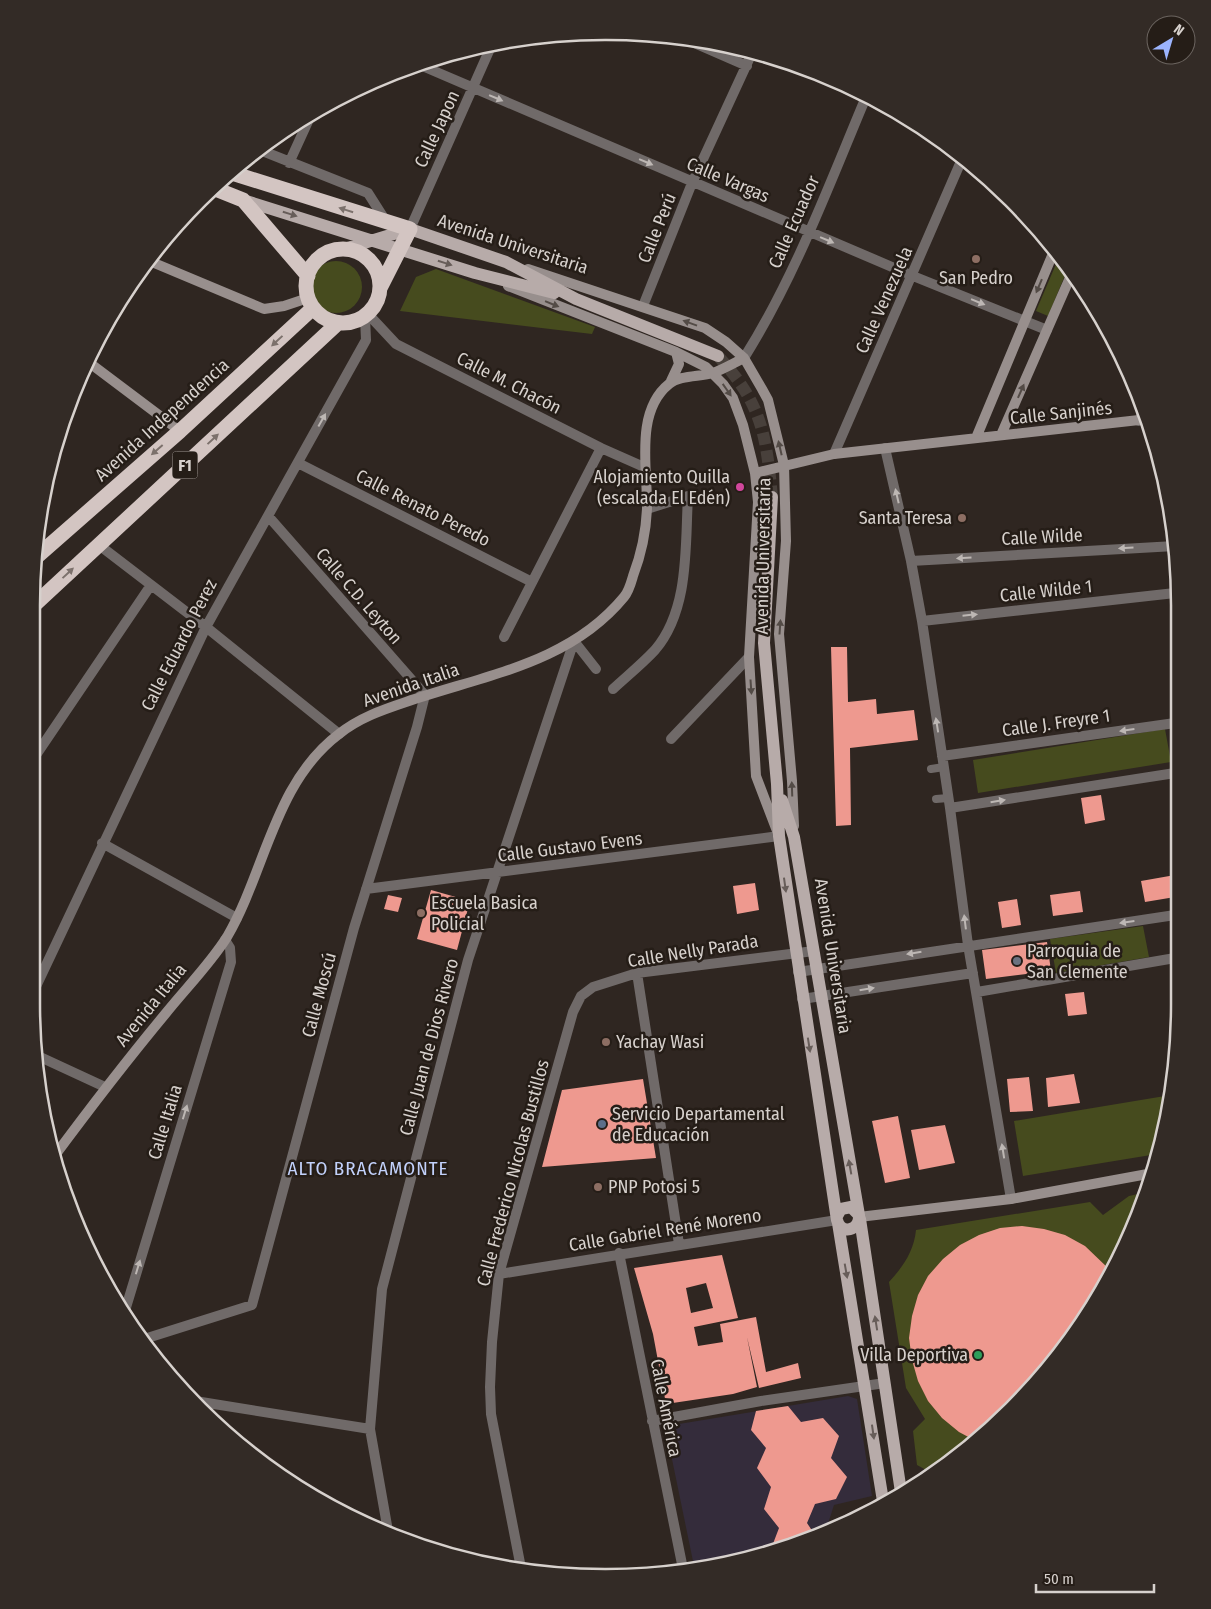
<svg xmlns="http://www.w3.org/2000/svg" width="1211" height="1609" font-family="'Fira Sans Condensed',sans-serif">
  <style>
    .commercial { fill: #342c3b }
    .green { fill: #464b1e }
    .building { fill: #ee998f; fill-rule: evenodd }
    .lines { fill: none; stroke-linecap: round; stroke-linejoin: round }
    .primary-tunnel { stroke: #48403b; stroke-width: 12; stroke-dasharray: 12 6; stroke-linecap: butt }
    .lane { stroke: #706a69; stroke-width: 8 }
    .street { stroke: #706a69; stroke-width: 10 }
    .secondary { stroke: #988f8d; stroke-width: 10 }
    .primary { stroke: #b7aba9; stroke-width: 12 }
    .highway { stroke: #d3c5c2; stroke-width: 15 }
    .oneway { fill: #bdb7b4 }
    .oneway2 { fill: #7c716c }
    .oneway3 { fill: #675d59 }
    .oneway4 { fill: #534b46 }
    .education-dot { fill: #8d6e63; stroke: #251d17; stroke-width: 2 }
    .hotel-dot { fill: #d1479c; stroke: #251d17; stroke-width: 2 }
    .worship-dot { fill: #6b7280; stroke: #251d17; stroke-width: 2 }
    .service-dot { fill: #5c6f8a; stroke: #251d17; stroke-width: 2 }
    .leisure-dot { fill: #2e9e5b; stroke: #251d17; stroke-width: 2 }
    .labels { text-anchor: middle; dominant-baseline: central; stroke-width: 5; stroke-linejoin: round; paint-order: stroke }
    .shield { fill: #251d17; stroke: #a29b96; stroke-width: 1 }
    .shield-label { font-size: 16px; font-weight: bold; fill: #d7d1cd }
    .street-label { font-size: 18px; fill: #d7d1cd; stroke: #251d17 }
    .poi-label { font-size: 18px; fill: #d7d1cd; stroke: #251d17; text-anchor: start }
    .neighbourhood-label { font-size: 19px; letter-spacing: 1px; fill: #c2d1fb; stroke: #251d17 }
    .rim { fill: none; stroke: #d7d1cd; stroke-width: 2.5 }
  </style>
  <rect width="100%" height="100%" fill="#2f2621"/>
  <path class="commercial" d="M848 1396 857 1399 872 1496 834 1505 826 1530 790 1547 694 1566 666 1430 673 1425Z"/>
  <path class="green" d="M1059 257 1068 268 1048 316 1036 311Z
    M310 287a26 26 0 1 1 52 0a26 26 0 1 1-52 0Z
    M436 269 595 327 592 334 400 311 416 277Z
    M1165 729 1171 762 978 793 973 760Z
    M1143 926 1149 957 1056 973 1050 939Z
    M1171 1095 1157 1154 1023 1176 1014 1121Z
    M1147 1192 1083 1322 1012 1409 928 1478V1471L917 1465 913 1431 925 1419 906 1388 889 1282C903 1267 914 1251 916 1230L1090 1202 1103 1215 1129 1196Z"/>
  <path class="building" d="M831 647H847L848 702 876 699 877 714 914 710 918 740 850 748 851 825 836 826Z
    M1101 795 1105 820 1085 824 1081 798Z
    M1175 875V897L1145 902 1141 881Z
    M755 883 759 910 737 914 733 886Z
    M431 890 470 901 457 950 417 939Z
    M1080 891 1083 912 1053 916 1050 895Z
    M388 895 402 898 398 912 384 909Z
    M1017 899 1021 925 1002 928 998 902Z
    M1047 942 1051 971 986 979 982 950Z
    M1084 992 1087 1014 1068 1016 1065 994Z
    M1074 1074 1080 1103 1048 1107 1046 1078Z
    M1029 1077 1033 1111 1010 1112 1007 1079Z
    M643 1079 656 1158 542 1167 562 1090Z
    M898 1116 910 1178 885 1183 872 1121Z
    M945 1125 955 1163 919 1170 911 1130Z
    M1022 1226 1044 1229 1065 1235 1085 1246 1109 1269 1083 1322 1012 1409 974 1440 959 1432 942 1418 928 1401 918 1381 912 1360 909 1338 912 1316 918 1295 928 1276 943 1259 960 1245 979 1235 1000 1228Z
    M722 1255 738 1318 694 1327 698 1346 723 1342 720 1324 756 1317 766 1372 798 1363 801 1378 759 1388 747 1337 757 1387 733 1394 666 1404 653 1334 634 1268ZM706 1283 713 1308 691 1313 686 1288Z
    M788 1406 801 1422 823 1418 839 1436 831 1458 847 1477 836 1499 815 1504 807 1523 815 1535 790 1547 773 1551 771 1549 779 1528 764 1509 771 1487 757 1468 766 1448 751 1430 756 1411Z"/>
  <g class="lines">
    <path class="primary-tunnel" d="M718 356C762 404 766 434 772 497"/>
    <path class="lane" d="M931 769 944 767
      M936 799 948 798"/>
    <path class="street" d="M685 39 747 66
      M420 65 913 276 1047 330
      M260 150 368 193 387 223
      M289 163 311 115
      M410 229 493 42
      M643 306 692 183 752 53
      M368 314 396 344 601 448 644 467
      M744 358C795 277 829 185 866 97
      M1139 421 1144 409
      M885 448 911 561 922 621 950 808 968 945 1011 1199
      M834 454 962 159
      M298 463 532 582
      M1170 510 1175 543
      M99 545 206 627 339 734
      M911 561 1175 546
      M922 621 1175 593
      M504 637 601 448
      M574 641 596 669
      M613 689C627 676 642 664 655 650 690 609 685 545 688 496L647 509
      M671 739 749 657
      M942 756 1175 723
      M32 761 151 585
      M950 808 1175 773
      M102 843 237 918
      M366 889 779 836
      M798 972 1175 915
      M637 973 679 1244
      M977 992 1175 958
      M31 997 206 627 366 340 365 317
      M802 999 973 973
      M38 1056 105 1087
      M619 1253 683 1569
      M499 1274 837 1220
      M124 1314 231 962 230 948 225 940
      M141 1340 252 1305 354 928 417 727 425 695 269 517
      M195 1401 370 1429
      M652 1421 761 1401 885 1383
      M388 1531 370 1429 382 1289 468 960 574 641
      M521 1568 491 1414 490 1387 492 1342 499 1274 573 1012 581 996 593 987 637 973 814 951"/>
    <path class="secondary" d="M147 260 264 309 284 306 308 298
      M528 269 705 328 726 342 744 358 762 389 768 400 784 465 786 541 779 634 792 781 794 826
      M508 286 676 352 706 367 723 384 733 398 743 425 755 473 758 502 749 657 756 776 777 831
      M87 361 180 431
      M671 381 679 364 676 352
      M1001 435 1072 273
      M976 438 1054 251
      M755 473 834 454 1148 419
      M53 1158C90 1108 127 1060 166 1013 186 988 210 964 227 937 266 870 274 783 339 734 359 718 382 710 406 702 484 675 569 664 624 597 629 591 631 583 633 576 641 555 646 531 647 509 648 471 634 412 669 384 680 375 700 377 713 373 724 369 734 363 744 358
      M859 1217 1011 1199 1153 1173"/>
    <path class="primary" d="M243 200 475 273 554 293
      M341 250 410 229 506 262 576 299 718 356
      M772 497 764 643 777 784 779 836 837 1220C841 1235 860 1231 859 1215L851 1207 841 1209 837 1216
      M782 800 794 837 859 1215
      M860 1219 901 1492
      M838 1223 883 1501"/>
    <path class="highway" d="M232 173 410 229 380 288
      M213 188 243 200 308 276
      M306 286a37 37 0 1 1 74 0a37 37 0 1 1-74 0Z
      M34 559 180 431 313 308
      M32 607 338 323"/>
  </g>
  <defs><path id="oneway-solid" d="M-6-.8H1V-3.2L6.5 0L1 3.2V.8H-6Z" transform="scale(1.25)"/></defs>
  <g class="oneway">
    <use href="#oneway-solid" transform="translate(496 98) rotate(23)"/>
    <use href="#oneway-solid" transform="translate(646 162) rotate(23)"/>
    <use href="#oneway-solid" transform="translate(827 240) rotate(23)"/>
    <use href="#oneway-solid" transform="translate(978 302) rotate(22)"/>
    <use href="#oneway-solid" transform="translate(322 420) rotate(-61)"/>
    <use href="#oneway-solid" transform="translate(897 496) rotate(-103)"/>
    <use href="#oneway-solid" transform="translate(1126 548) rotate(177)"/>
    <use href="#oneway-solid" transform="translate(964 558) rotate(177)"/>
    <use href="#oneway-solid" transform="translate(970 615) rotate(-6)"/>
    <use href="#oneway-solid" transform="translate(937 725) rotate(-99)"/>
    <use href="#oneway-solid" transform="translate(1127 730) rotate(172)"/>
    <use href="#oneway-solid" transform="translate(998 801) rotate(-9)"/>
    <use href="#oneway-solid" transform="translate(965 922) rotate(-97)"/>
    <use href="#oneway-solid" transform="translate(1127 922) rotate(172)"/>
    <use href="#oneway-solid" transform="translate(914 953) rotate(171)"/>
    <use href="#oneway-solid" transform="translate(867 989) rotate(-9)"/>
    <use href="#oneway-solid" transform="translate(185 1112) rotate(-73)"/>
    <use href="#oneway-solid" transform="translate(1003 1151) rotate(-99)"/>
    <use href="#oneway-solid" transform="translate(138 1267) rotate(-73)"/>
  </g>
  <g class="oneway2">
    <use href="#oneway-solid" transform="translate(346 210) rotate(-162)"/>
    <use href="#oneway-solid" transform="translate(277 341) rotate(137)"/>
    <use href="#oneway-solid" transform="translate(213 439) rotate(-43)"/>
    <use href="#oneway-solid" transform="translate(157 450) rotate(139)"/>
    <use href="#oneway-solid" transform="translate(68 573) rotate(-43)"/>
  </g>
  <g class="oneway3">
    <use href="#oneway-solid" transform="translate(290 214) rotate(17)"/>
    <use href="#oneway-solid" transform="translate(445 263) rotate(18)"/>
    <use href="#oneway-solid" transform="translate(785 885) rotate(82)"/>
    <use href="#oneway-solid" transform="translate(809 1045) rotate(81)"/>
    <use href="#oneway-solid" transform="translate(850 1167) rotate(-100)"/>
    <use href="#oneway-solid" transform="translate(846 1271) rotate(80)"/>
    <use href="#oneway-solid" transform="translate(876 1323) rotate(-99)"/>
    <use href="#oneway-solid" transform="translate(873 1432) rotate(82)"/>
  </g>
  <g class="oneway4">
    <use href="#oneway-solid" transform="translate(1039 286) rotate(113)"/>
    <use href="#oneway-solid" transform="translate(552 304) rotate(22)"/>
    <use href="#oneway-solid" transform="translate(690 323) rotate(-160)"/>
    <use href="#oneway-solid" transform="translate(727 390) rotate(55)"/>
    <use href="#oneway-solid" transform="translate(1021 391) rotate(-66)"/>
    <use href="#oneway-solid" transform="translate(780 448) rotate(-103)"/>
    <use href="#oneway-solid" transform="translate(780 627) rotate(-86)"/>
    <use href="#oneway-solid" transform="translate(751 687) rotate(86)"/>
    <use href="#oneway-solid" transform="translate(792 789) rotate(-92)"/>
  </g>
  <g class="education-dot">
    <circle cx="976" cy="259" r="5"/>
    <circle cx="962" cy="518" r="5"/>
    <circle cx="421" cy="913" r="5"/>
    <circle cx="606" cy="1042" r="5"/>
    <circle cx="598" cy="1187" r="5"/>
  </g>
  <circle class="hotel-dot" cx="740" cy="487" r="5"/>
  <circle class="worship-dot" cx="1017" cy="961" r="5"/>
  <circle class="service-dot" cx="602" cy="1124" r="5"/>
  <circle class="leisure-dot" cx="978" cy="1355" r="5"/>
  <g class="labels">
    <rect class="shield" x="172.5" y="451.5" width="25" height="27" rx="4"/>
    <g class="shield-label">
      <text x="185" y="465">F1</text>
    </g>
    <g class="street-label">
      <text transform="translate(437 129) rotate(-65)">Calle Japon</text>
      <text transform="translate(728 180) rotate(23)">Calle Vargas</text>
      <text transform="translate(794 222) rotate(-66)">Calle Ecuador</text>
      <text transform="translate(657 228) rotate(-68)">Calle Perú</text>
      <text transform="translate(513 244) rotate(18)">Avenida Universitaria</text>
      <text transform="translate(884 300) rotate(-66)">Calle Venezuela</text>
      <text transform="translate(509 383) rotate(27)">Calle M. Chacón</text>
      <text transform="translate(1061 413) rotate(-6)">Calle Sanjinés</text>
      <text transform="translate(162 420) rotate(-42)">Avenida Independencia</text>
      <text transform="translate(423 508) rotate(27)">Calle Renato Peredo</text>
      <text transform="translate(1042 537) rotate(-3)">Calle Wilde</text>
      <text transform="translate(763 556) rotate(-89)">Avenida Universitaria</text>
      <text transform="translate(1046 591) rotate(-6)">Calle Wilde 1</text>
      <text transform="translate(359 596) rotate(49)">Calle C.D. Leyton</text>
      <text transform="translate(179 645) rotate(-63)">Calle Eduardo Perez</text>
      <text transform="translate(411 685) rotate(-19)">Avenida Italia</text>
      <text transform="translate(1056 723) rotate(-8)">Calle J. Freyre 1</text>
      <text transform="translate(570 847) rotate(-7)">Calle Gustavo Evens</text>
      <text transform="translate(693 951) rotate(-9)">Calle Nelly Parada</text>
      <text transform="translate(833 956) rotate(81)">Avenida Universitaria</text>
      <text transform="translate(319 995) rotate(-75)">Calle Moscú</text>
      <text transform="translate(151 1005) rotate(-51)">Avenida Italia</text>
      <text transform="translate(429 1047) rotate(-75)">Calle Juan de Dios Rivero</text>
      <text transform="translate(165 1122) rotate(-73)">Calle Italia</text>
      <text transform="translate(513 1173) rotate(-75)">Calle Frederico Nicolas Bustillos</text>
      <text transform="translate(665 1230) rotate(-9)">Calle Gabriel René Moreno</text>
      <text transform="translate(666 1408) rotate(79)">Calle América</text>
    </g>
    <g class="poi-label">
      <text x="976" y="278" text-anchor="middle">San Pedro</text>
      <text x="730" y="477" text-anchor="end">Alojamiento Quilla<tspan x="730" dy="21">(escalada El Edén)</tspan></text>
      <text x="952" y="518" text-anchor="end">Santa Teresa</text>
      <text x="431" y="903">Escuela Basica<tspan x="431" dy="21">Policial</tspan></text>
      <text x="1027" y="951">Parroquia de<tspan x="1027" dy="21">San Clemente</tspan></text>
      <text x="616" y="1042">Yachay Wasi</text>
      <text x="612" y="1114">Servicio Departamental<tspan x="612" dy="21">de Educación</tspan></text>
      <text x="608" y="1187">PNP Potosi 5</text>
      <text x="968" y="1355" text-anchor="end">Villa Deportiva</text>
    </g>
    <g class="neighbourhood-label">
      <text x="368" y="1168">ALTO BRACAMONTE</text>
    </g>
  </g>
  <path d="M0 0H1211V1609H0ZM605 40H606A565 565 0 0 1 1171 605V1004A565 565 0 0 1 606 1569H605A565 565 0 0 1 40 1004V605A565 565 0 0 1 605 40Z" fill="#332b26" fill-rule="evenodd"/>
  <path class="rim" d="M605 40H606A565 565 0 0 1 1171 605V1004A565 565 0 0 1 606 1569H605A565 565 0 0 1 40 1004V605A565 565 0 0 1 605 40Z"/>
  <g transform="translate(1171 40) rotate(38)"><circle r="24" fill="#251d17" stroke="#6c6560"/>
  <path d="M0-4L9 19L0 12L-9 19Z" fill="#9cb4fd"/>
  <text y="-8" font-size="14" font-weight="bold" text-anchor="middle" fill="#d7d1cd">N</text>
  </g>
  <path d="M1036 1584v8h118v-8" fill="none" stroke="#d7d1cd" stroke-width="2.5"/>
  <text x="1044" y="1584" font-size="15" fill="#d7d1cd" stroke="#251d17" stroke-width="4" paint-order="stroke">50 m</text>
</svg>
